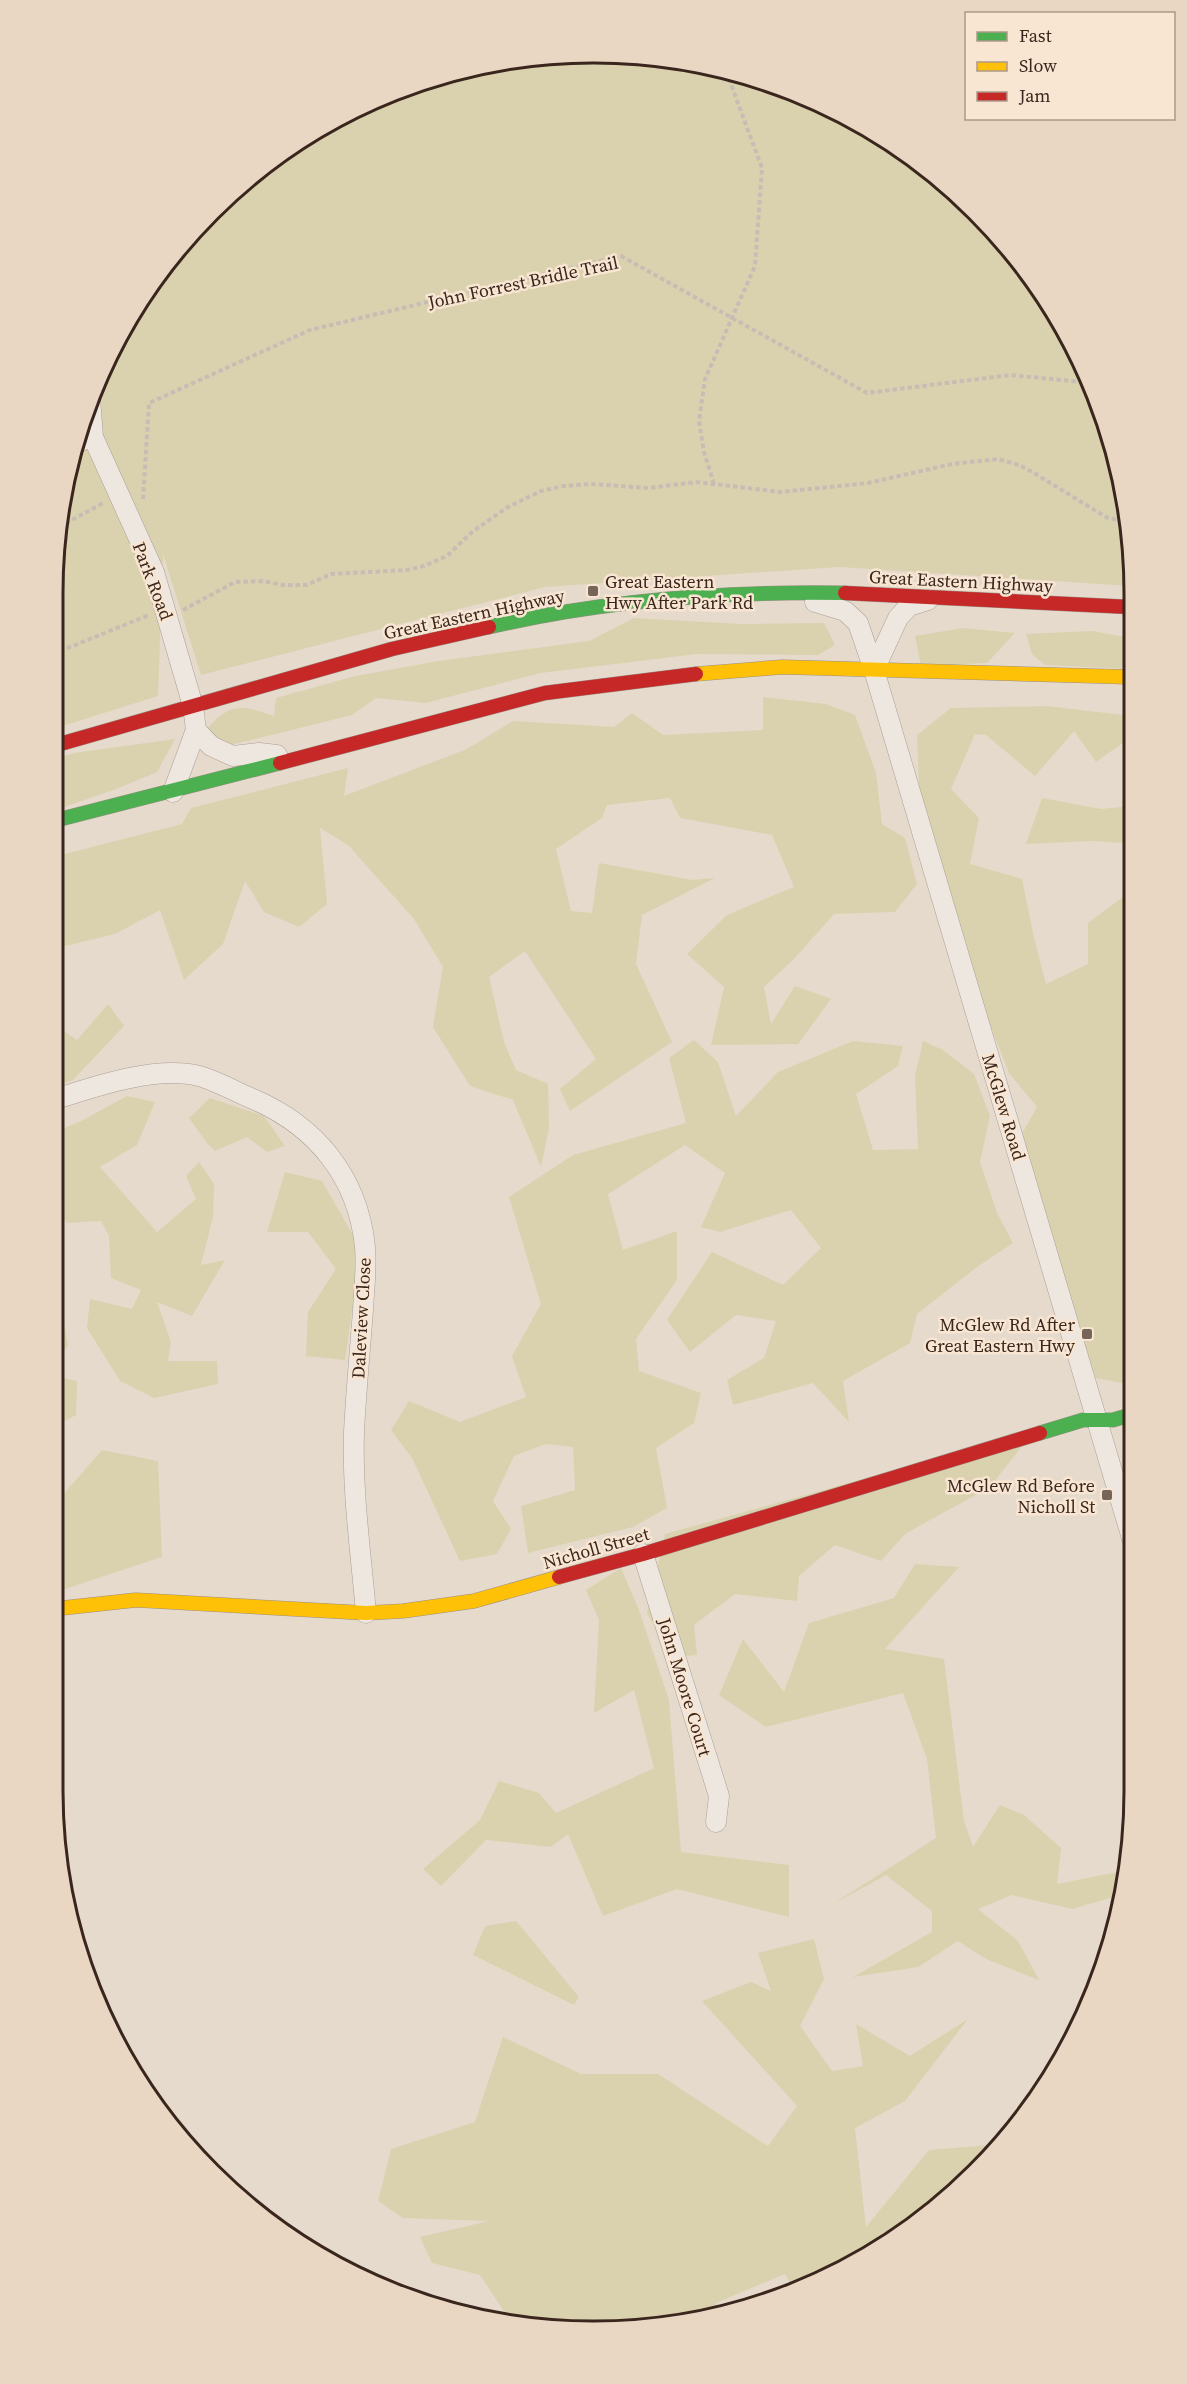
<svg xmlns="http://www.w3.org/2000/svg" width="1187" height="2384" font-family="'Source Serif 4',serif">
  <style>
    .green { fill: #dad2ae }
    .lines { fill: none; stroke-linecap: round; stroke-linejoin: round }
    .street-casing { stroke: #ab9f96; stroke-width: 21 }
    .fast-casing { stroke: #9b8f86; stroke-width: 15 }
    .slow-casing { stroke: #9b8f86; stroke-width: 15 }
    .jam-casing { stroke: #9b8f86; stroke-width: 15 }
    .path { stroke: #c7bdb5; stroke-width: 4; stroke-dasharray: 4.5 3; stroke-linecap: butt }
    .street { stroke: #eee7df; stroke-width: 20 }
    .fast { stroke: #4caf50; stroke-width: 14 }
    .slow { stroke: #ffc107; stroke-width: 14 }
    .jam { stroke: #c62828; stroke-width: 14 }
    .poi-dot { fill: #77655a; stroke: #f8e6d2; stroke-width: 2 }
    .labels { text-anchor: middle; dominant-baseline: central; stroke-width: 5; stroke-linejoin: round; paint-order: stroke }
    .street-label { font-size: 18px; fill: #3b261d; stroke: #f8e6d2 }
    .poi-label { font-size: 18px; fill: #3b261d; stroke: #f8e6d2; text-anchor: end }
    .rim { fill: none; stroke: #3b261d; stroke-width: 3 }
  </style>
  <rect width="100%" height="100%" fill="#e6dacc"/>
  <path class="green" d="M594 53 699 63 801 94 923 165 1023 264 1093 386 1130 523V586L839 567 545 587 201 675 163 554 158 696 53 729V593L63 488 94 386 144 293 211 211 293 143 387 94 488 63Z
    M634 618 743 624 824 623 835 645 818 655 697 654 541 673 426 703 376 698 352 715 218 748 208 728C231 701 244 706 274 716L276 698 355 676 439 661 589 641Z
    M963 628 1015 633 987 663 921 666 915 636Z
    M1092 631 1130 638V669L1045 665 1032 654 1026 634Z
    M763 697 826 704 855 715 876 773 882 824 905 838 917 884 895 912 834 914 794 959 764 987 771 1024 795 986 831 999 798 1044 711 1045 724 987 687 954 727 915 794 887 772 835 680 818 670 798 607 805 602 818 556 849 571 911 592 913 599 863 692 880 715 878 642 915 636 964 672 1042 570 1111 560 1089 596 1059 525 951 489 977 504 1042 516 1070 548 1084 549 1128 541 1167 513 1100 470 1086 433 1027 443 967 414 919 348 845 320 828 327 904 299 927 264 912 245 881 223 944 184 980 160 910 115 934 53 949V857L182 824 191 808 348 768 344 796 467 749 513 721 614 727 632 713 663 735 763 730Z
    M1047 706 1131 716V737L1096 762 1074 731 1035 776 986 735 975 734 951 789 979 818 970 864 1022 879 1034 938 1046 984 1088 964V923L1131 891 1133 1385 1096 1378 1069 1303 1019 1139 1037 1107 1009 1073 964 959 920 806 917 735 951 708Z
    M175 739 157 772 116 789 53 811V759L74 753Z
    M1042 798 1101 809 1131 806V852L1124 843 1091 841 1026 844Z
    M108 1004 124 1026 73 1080 53 1088V1024L77 1040Z
    M694 1040 718 1062 736 1116 778 1072 853 1041 903 1046 898 1066 856 1094 873 1150 918 1149 915 1076 923 1041 943 1050 974 1074 990 1116 980 1162 997 1213 1013 1243 977 1267 917 1314 910 1343 843 1381 849 1422 813 1383 733 1405 727 1380 764 1358 776 1321 736 1315 690 1352 667 1320 712 1252 783 1285 821 1248 791 1210 720 1232 701 1227 725 1173 685 1145 608 1194 623 1250 677 1231V1280L636 1339 639 1371 701 1393 694 1423 656 1448 667 1508 633 1527 528 1553 521 1506 575 1490 573 1447 546 1444 514 1456 493 1501 511 1529 497 1554 460 1561 412 1458 391 1430 409 1401 460 1422 526 1397 512 1356 541 1304 509 1197 573 1155 686 1123 669 1058Z
    M127 1096 155 1102 137 1145 100 1167 157 1232 196 1199 186 1176 199 1162 214 1184 213 1217 201 1265 225 1260 192 1316 157 1302 171 1342 168 1361H217L218 1384 154 1398 120 1381 87 1328 90 1299 132 1309 141 1290 111 1278 109 1236 101 1221 67 1223 53 1202V1133L81 1121Z
    M210 1098 264 1116 285 1146 267 1152 247 1137 215 1151 207 1143 189 1118Z
    M285 1172 322 1181 361 1249 345 1360 306 1356 308 1312 336 1269 308 1232H267Z
    M53 1319 64 1323 68 1346 53 1363Z
    M53 1376 77 1381 76 1415 53 1427Z
    M1033 1432 990 1487 905 1534 881 1561 835 1545 799 1576 797 1601 735 1594 694 1625 697 1655 672 1657 647 1613 665 1534Z
    M102 1450 158 1461 162 1557 53 1593V1506Z
    M915 1564 959 1567 885 1649 944 1659 964 1821 973 1847 1000 1805 1024 1815 1061 1848 1057 1884 1127 1870 1124 1894 1072 1909 1012 1895 978 1909 1018 1941 1039 1980 986 1959 958 1941 918 1967 853 1977 932 1932V1911L886 1875 833 1904 936 1838 927 1759 903 1693 766 1727 719 1695 743 1639 784 1692 809 1623 894 1598Z
    M621 1568 639 1610 669 1700 681 1852 789 1865V1917L677 1889 603 1916 568 1834 551 1847 486 1840 441 1886 423 1869 480 1820 499 1781 539 1793 556 1813 654 1768 634 1690 594 1713 599 1620 586 1590Z
    M516 1921 579 1997 574 2005 473 1955 485 1926Z
    M814 1939 824 1979 800 2026 832 2071 863 2066 856 2024 910 2056 968 2019 905 2101 855 2128 866 2227 929 2150 1002 2144 923 2220 833 2276 793 2288 785 2274 716 2303 717 2311 664 2327 517 2322 505 2313 480 2275 432 2263 420 2237 489 2221 403 2218 378 2201 391 2149 475 2122 503 2037 581 2074H658L768 2146 797 2106 702 2001 751 1982 771 1991 758 1953Z"/>
  <g class="lines">
    <defs>
      <path id="street" d="M93 437 154 572 193 706 196 730 173 792
        M77 442 93 437 90 398
        M815 602 845 611 858 623 874 670 1134 1545
        M874 670 898 618 909 606 928 600
        M196 730 211 746 233 756 259 753 277 755
        M53 1100C93 1087 156 1065 199 1076 217 1081 236 1092 253 1099 316 1126 358 1177 365 1247 367 1268 364 1289 363 1310 360 1351 356 1392 354 1432 352 1492 361 1554 366 1613
        M643 1554 719 1796 716 1822"/>
      <path id="fast" d="M489 627C604 600 727 591 845 593
        M53 821 280 763
        M1040 1433 1083 1420H1113L1133 1414"/>
      <path id="slow" d="M696 674 782 667 1130 677
        M53 1609 136 1600 366 1613 403 1611 474 1601 559 1577"/>
      <path id="jam" d="M845 593 1130 607
        M53 746 392 649 489 627
        M280 763 545 693 696 674
        M559 1577 643 1554 1040 1433"/>
    </defs>
    <use href="#street" class="street-casing"/>
    <use href="#fast" class="fast-casing"/>
    <use href="#slow" class="slow-casing"/>
    <use href="#jam" class="jam-casing"/>
    <path class="path" d="M714 484 704 452 699 421 705 379 755 266 762 168 726 71
      M143 499 149 403 310 330 621 256 867 393 1010 375 1092 383
      M59 527 103 503
      M183 610 235 582 262 581 283 585H307L331 574 407 570 424 566 447 556 472 532 508 507 541 491 564 486 591 484 649 488 696 482 781 492 868 483 952 464 998 459 1019 465 1034 473 1106 517 1130 524
      M53 654 149 615"/>
    <use href="#street" class="street"/>
    <use href="#fast" class="fast"/>
    <use href="#slow" class="slow"/>
    <use href="#jam" class="jam"/>
  </g>
  <g class="poi-dot">
    <rect x="587" y="585" width="12" height="12" rx="3"/>
    <rect x="1081" y="1328" width="12" height="12" rx="3"/>
    <rect x="1101" y="1489" width="12" height="12" rx="3"/>
  </g>
  <g class="labels">
    <g class="street-label">
      <text transform="translate(523 282) rotate(-12)">John Forrest Bridle Trail</text>
      <text transform="translate(153 581) rotate(69)">Park Road</text>
      <text transform="translate(961 581) rotate(3)">Great Eastern Highway</text>
      <text transform="translate(474 614) rotate(-12)">Great Eastern Highway</text>
      <text transform="translate(1004 1107) rotate(73)">McGlew Road</text>
      <text transform="translate(361 1318) rotate(-87)">Daleview Close</text>
      <text transform="translate(596 1548) rotate(-16)">Nicholl Street</text>
      <text transform="translate(685 1687) rotate(73)">John Moore Court</text>
    </g>
    <g class="poi-label">
      <text x="605" y="581" text-anchor="start">Great Eastern<tspan x="605" dy="21">Hwy After Park Rd</tspan></text>
      <text x="1075" y="1324">McGlew Rd After<tspan x="1075" dy="21">Great Eastern Hwy</tspan></text>
      <text x="1095" y="1485">McGlew Rd Before<tspan x="1095" dy="21">Nicholl St</tspan></text>
    </g>
  </g>
  <path d="M0 0H1187V2384H0ZM593 63H594A530 530 0 0 1 1124 593V1791A530 530 0 0 1 594 2321H593A530 530 0 0 1 63 1791V593A530 530 0 0 1 593 63Z" fill="#e9d7c4" fill-rule="evenodd"/>
  <path class="rim" d="M593 63H594A530 530 0 0 1 1124 593V1791A530 530 0 0 1 594 2321H593A530 530 0 0 1 63 1791V593A530 530 0 0 1 593 63Z"/>
  <rect x="965" y="12" width="210" height="108" fill="#f8e6d2" stroke="#ac998a" stroke-width="1.5"/>
  <rect x="977" y="32" width="30" height="9" fill="#4caf50" stroke="#ac998a" stroke-width="1.5"/>
  <text x="1019" y="42" font-size="18" fill="#3b261d">Fast</text>
  <rect x="977" y="62" width="30" height="9" fill="#ffc107" stroke="#ac998a" stroke-width="1.5"/>
  <text x="1019" y="72" font-size="18" fill="#3b261d">Slow</text>
  <rect x="977" y="92" width="30" height="9" fill="#c62828" stroke="#ac998a" stroke-width="1.5"/>
  <text x="1019" y="102" font-size="18" fill="#3b261d">Jam</text>
</svg>
